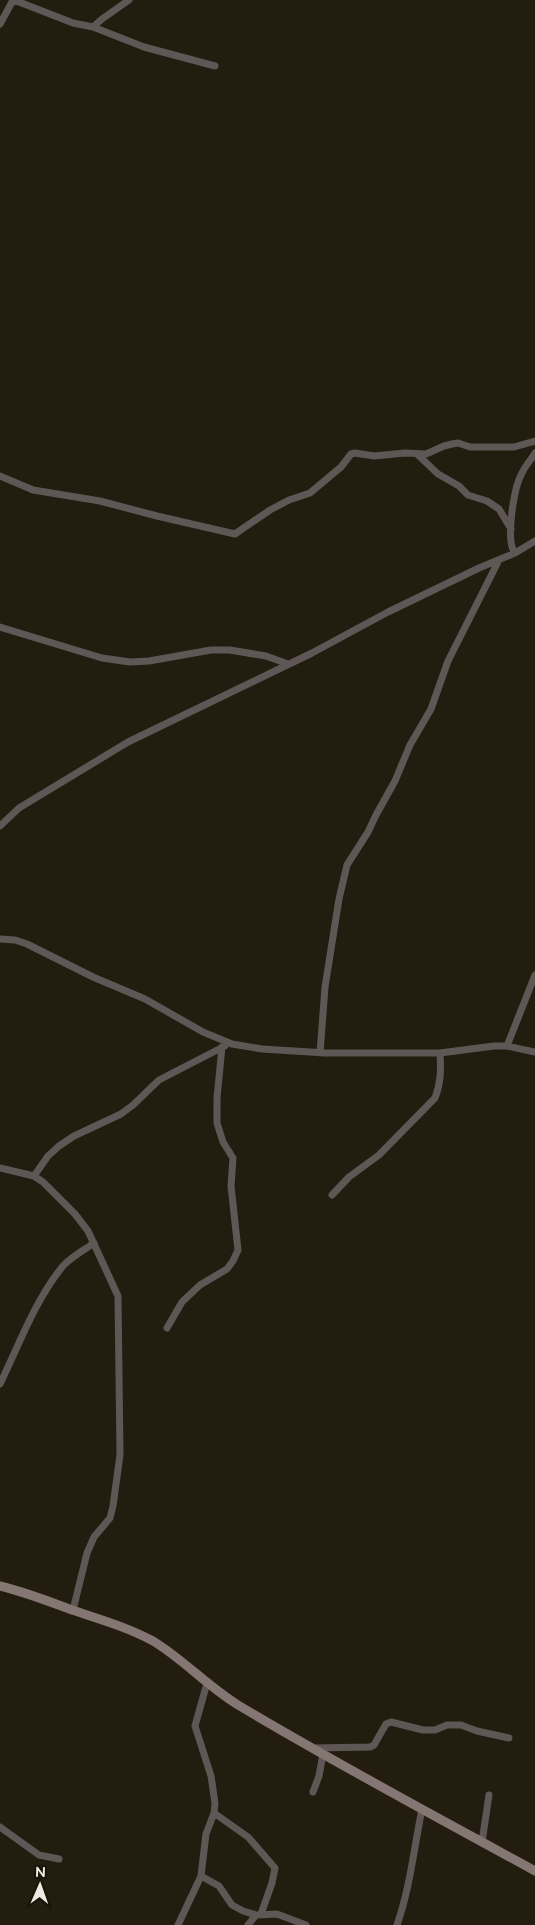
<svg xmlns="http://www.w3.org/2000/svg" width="535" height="1925" font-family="Raleway,sans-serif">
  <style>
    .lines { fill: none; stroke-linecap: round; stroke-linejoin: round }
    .minor { stroke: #5f5755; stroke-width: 7 }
    .secondary { stroke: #847773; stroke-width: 9 }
  </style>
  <rect width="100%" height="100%" fill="#231d10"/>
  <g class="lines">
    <path class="minor" d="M14 0 73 23 93 27 144 47 215 66
      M0 24 13 0
      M93 27 102 19 129 0
      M417 454 438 474 459 486 468 495 487 501 499 509 511 529
      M0 476 33 490 100 501 157 516 235 534 270 510 289 500 310 493 341 467 351 454 355 453 374 456 405 453 426 454 444 446 452 444 458 443 470 447H514L535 441
      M515 553C505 541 514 487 522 473 525 466 531 460 535 453
      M0 627 102 658 130 662 149 661 211 650H230L266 656 288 664
      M0 826 19 808 128 742 312 653 388 612 479 568 515 553 535 541
      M0 939 15 940 27 944 93 977 145 999 203 1032 232 1044 262 1049 326 1053H440L494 1046H507L535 1052
      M507 1046 535 975
      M320 1053 325 987 339 899 347 865 368 832 376 815 395 781 410 745 431 709 448 661 499 560
      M0 1168 34 1176 43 1182 75 1214 88 1231 118 1296 120 1455 113 1506 110 1518 94 1537 87 1553 73 1610
      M34 1176 48 1156 59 1146 74 1136 121 1114 133 1105 159 1080 225 1046
      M332 1195 349 1177 379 1155 435 1098C441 1083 441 1069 440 1053
      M167 1328 182 1302 200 1285 227 1269 233 1261 238 1250 231 1186 233 1158 223 1142 217 1123V1098L222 1047
      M0 1384C19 1345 35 1300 63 1266 71 1257 84 1250 94 1243
      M314 1748 370 1747 374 1745 386 1724 391 1722 423 1730H435L447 1725H461L477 1731 509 1738
      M313 1792 319 1776 323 1754
      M214 1813 248 1837 275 1868 272 1883 261 1914
      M0 1827 39 1855 59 1859
      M482 1842 489 1795
      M201 1876 219 1886 232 1905 243 1911 256 1915 277 1914 306 1925
      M178 1925 201 1876 206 1834 214 1813 215 1803 211 1776 195 1726 207 1683
      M248 1925 256 1915
      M397 1925C410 1888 414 1848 422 1809"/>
    <path class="secondary" d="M0 1586C25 1592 48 1601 72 1610 99 1619 127 1627 153 1641 183 1659 207 1686 238 1705 335 1763 435 1816 535 1871"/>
  </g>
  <g transform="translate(40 1885) rotate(2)" stroke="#1a1407" stroke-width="4" paint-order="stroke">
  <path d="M0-4L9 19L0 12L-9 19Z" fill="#eeeae2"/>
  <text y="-8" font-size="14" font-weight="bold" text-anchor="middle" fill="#eeeae2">N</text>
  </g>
</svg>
